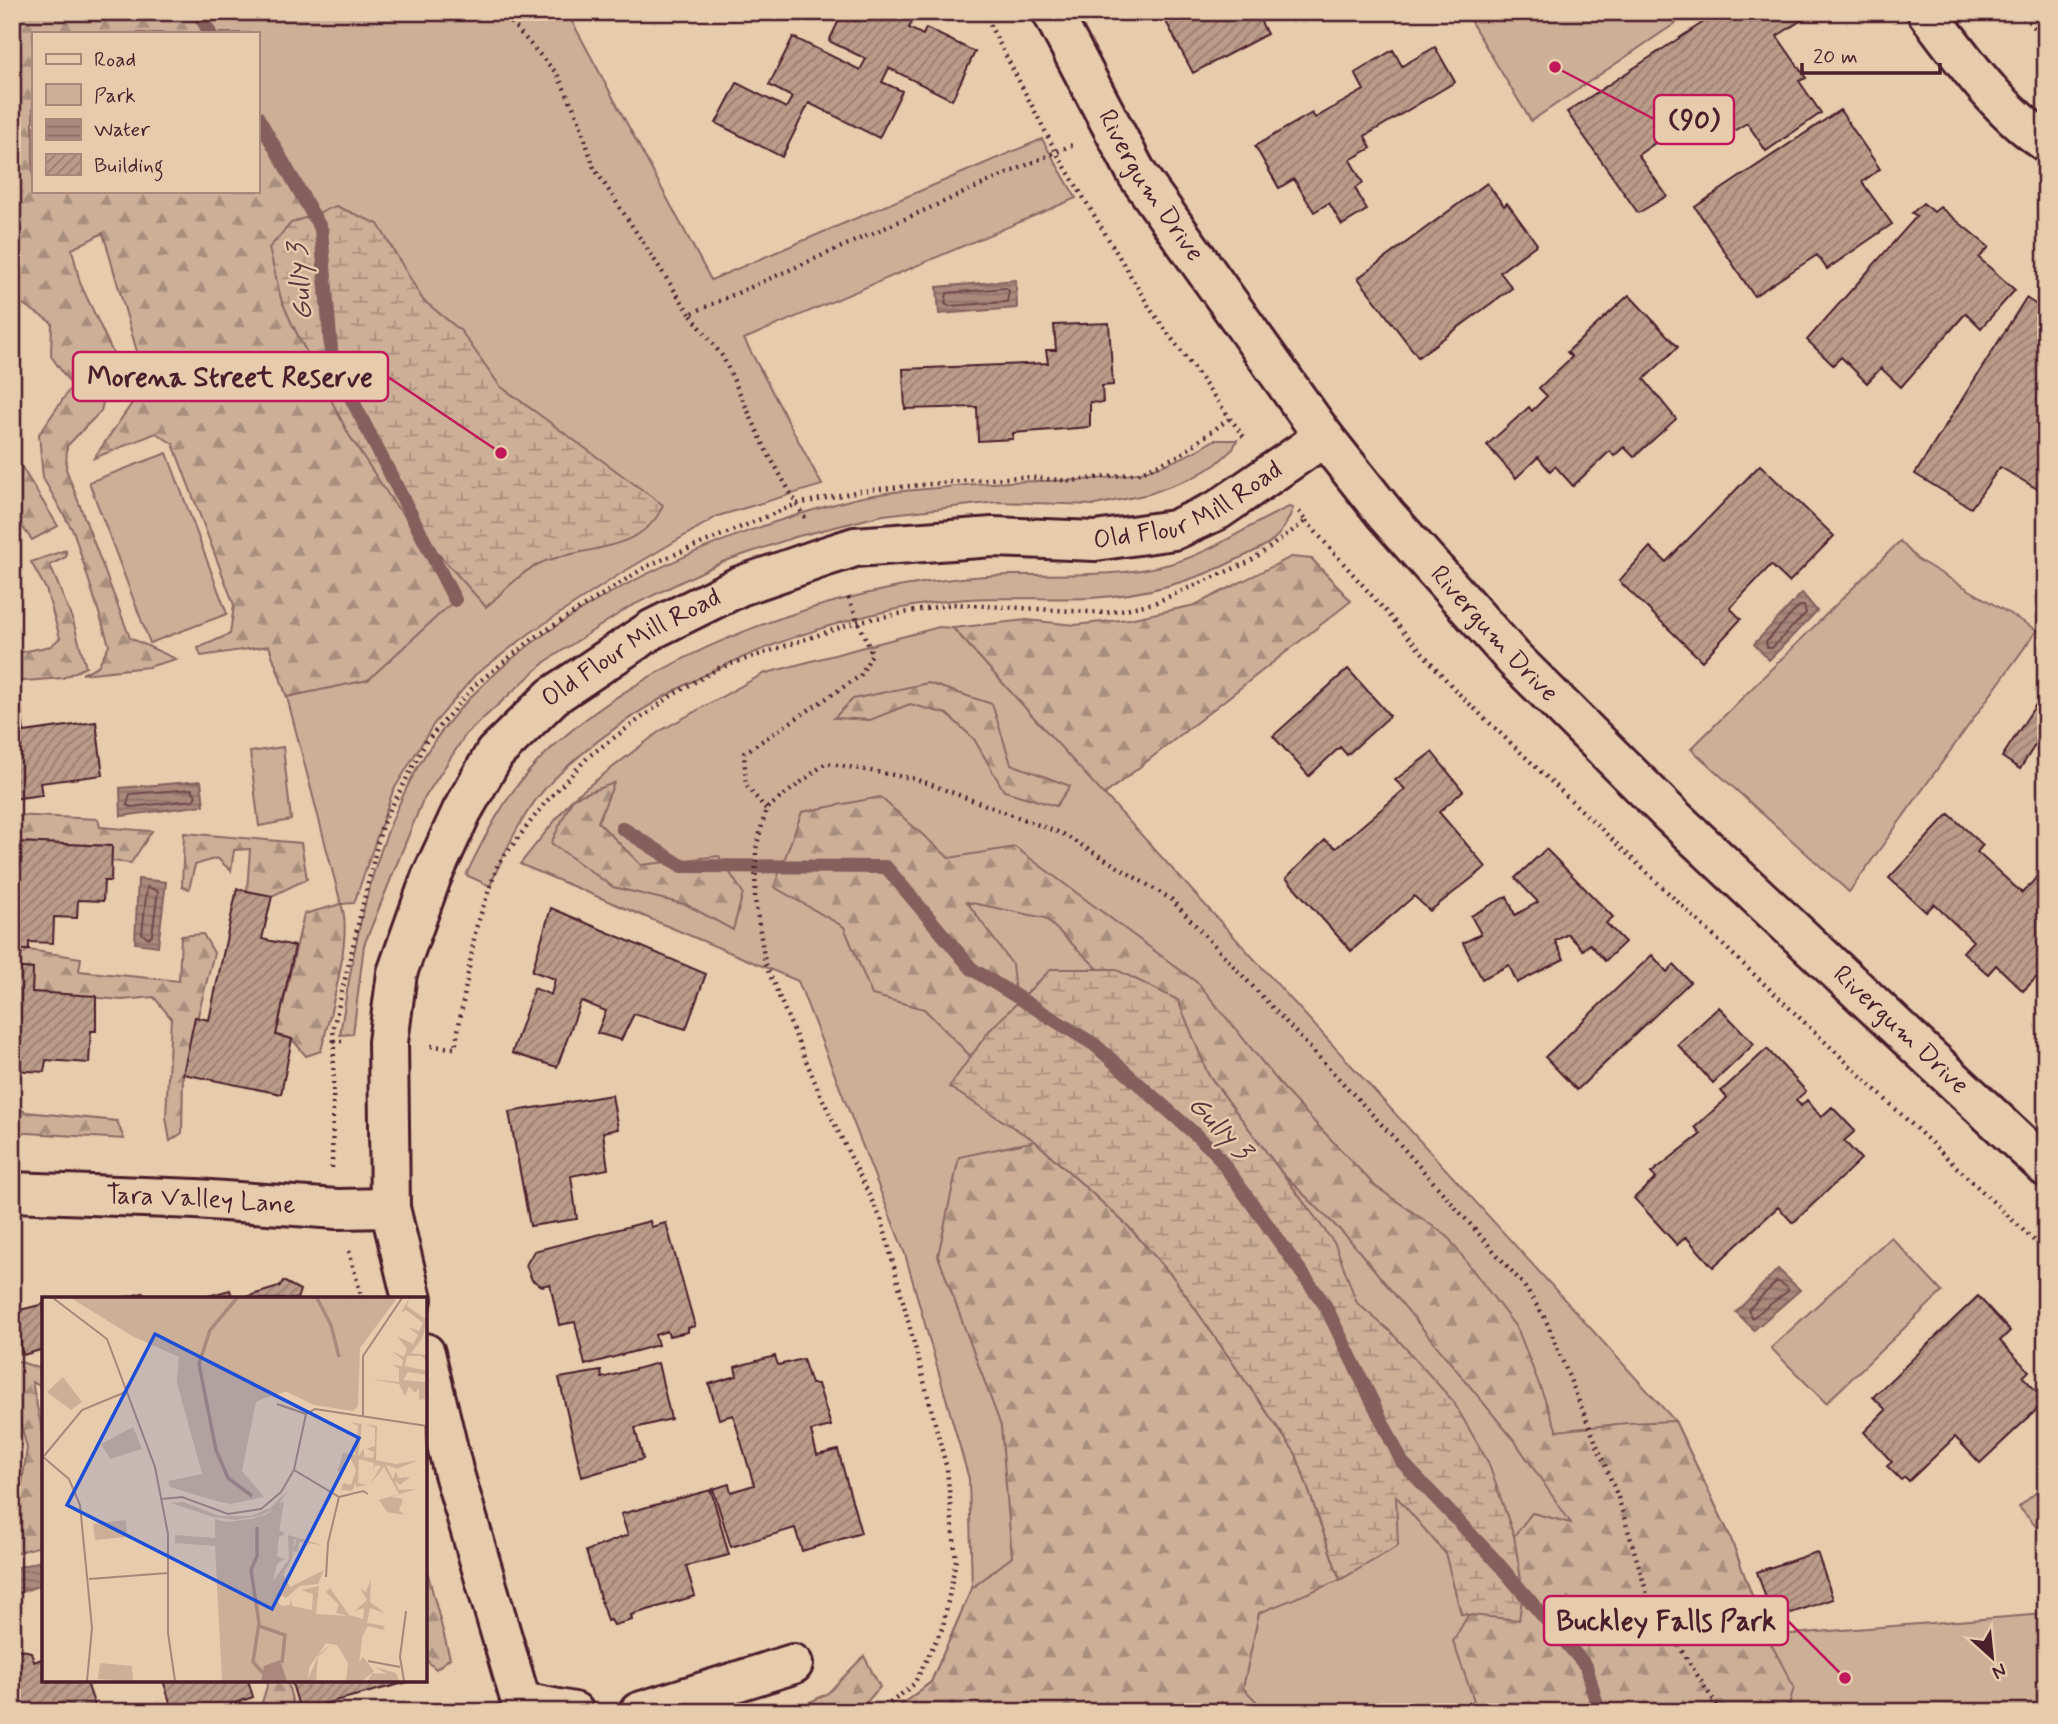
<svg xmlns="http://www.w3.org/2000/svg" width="2058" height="1724" font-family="Mynerve,sans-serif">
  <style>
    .green { fill: #cdaf98; stroke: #8c6762; stroke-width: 2 }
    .forest { fill: url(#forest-firs); stroke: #8c6762; stroke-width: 2 }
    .wetland { fill: url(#wetland-marsh); stroke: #8c6762; stroke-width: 2 }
    .water { fill: url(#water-rules); stroke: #845f5c; stroke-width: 2 }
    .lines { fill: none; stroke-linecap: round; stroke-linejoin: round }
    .shore { stroke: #70494b; stroke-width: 2 }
    .stream { stroke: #845f5c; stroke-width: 14 }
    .building { fill: url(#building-hatch); stroke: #4a1f2b; stroke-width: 2 }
    .minor-casing { stroke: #4a1f2b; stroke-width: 44 }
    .path { stroke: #4a1f2b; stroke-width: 4.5; stroke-dasharray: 2 5; stroke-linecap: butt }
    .minor { stroke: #e6cbad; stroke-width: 38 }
    .labels { text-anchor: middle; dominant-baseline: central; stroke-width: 5; stroke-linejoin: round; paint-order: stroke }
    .street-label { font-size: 26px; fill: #4a1f2b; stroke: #e6cbad }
    .water-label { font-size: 28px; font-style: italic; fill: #5d343b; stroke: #e6cbad }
    .inset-river { fill: none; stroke: #aa897c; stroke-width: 3.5 }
    .inset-road { fill: none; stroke: #a88679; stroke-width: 2 }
    .view { fill: #1d4ed8; fill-opacity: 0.15; stroke: #1d4ed8; stroke-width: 3.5 }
    .inset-edge { fill: none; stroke: #4a1f2b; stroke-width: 3.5 }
    .leader { fill: none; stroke: #c2185b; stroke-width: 2.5 }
    .callout-dot { fill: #c2185b; stroke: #e6cbad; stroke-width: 2.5 }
    .callout { fill: #e6cbad; stroke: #c2185b; stroke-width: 2.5 }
    .callout-label { font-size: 28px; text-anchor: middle; font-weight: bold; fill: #4a1f2b }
  </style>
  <defs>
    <pattern id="forest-firs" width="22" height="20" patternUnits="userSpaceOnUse" patternTransform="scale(1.75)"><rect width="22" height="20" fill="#cdaf98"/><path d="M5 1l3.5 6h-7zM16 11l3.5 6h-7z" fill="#a88e7c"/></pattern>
    <pattern id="wetland-marsh" width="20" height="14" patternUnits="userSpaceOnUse" patternTransform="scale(1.75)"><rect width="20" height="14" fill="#cdaf98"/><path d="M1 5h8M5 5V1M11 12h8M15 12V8" fill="none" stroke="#a88e7c"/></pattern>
    <pattern id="water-rules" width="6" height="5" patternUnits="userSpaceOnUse" patternTransform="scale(1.75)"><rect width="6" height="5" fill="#aa897c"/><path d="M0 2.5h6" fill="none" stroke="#8c6f66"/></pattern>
    <pattern id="building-hatch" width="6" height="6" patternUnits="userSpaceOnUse" patternTransform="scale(1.75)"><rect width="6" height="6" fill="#bb9b89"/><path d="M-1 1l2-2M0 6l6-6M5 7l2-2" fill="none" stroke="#9a7e70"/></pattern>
  </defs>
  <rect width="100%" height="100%" fill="#e6cbad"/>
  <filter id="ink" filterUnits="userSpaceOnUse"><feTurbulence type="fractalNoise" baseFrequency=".0143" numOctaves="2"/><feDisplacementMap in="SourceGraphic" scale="14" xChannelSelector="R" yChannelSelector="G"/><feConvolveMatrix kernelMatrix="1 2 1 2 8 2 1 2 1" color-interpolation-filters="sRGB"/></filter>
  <g filter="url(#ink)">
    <path class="green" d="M58 12H567L711 280 1042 139 1076 198 744 339 822 485 718 516 620 574 530 633 475 675 433 725 393 791 354 903 341 904 287 697 269 645 257 191V33H63Z
      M1465 12H1692L1531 121Z
      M1214 440H1237L1233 449 1215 465 1192 478 1149 494 1095 505 997 502 883 515 795 537 722 562 629 607 545 662 466 734 422 802 364 945 353 1034 340 1035C354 943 371 852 416 770 497 626 694 541 846 501 881 491 921 490 957 486 1053 473 1126 497 1214 440Z
      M167 453 227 614 150 643 89 482Z
      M1289 507 1293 508C1282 540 1268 545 1238 559 1193 582 1142 595 1091 598 1040 600 990 595 938 602 805 621 653 683 555 778 525 807 506 848 490 886L466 875C484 838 502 802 529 771 634 655 833 585 986 576 1048 572 1109 580 1170 564 1212 553 1249 524 1289 507Z
      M1900 541 1917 559 2037 630 1849 892 1691 749Z
      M939 627 953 628 1675 1421 1729 1534 1767 1636 2046 1614V1712H892L931 1682 972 1588 969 1479 905 1254 798 981 520 864 573 798 660 731 763 674Z
      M283 747 291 820 259 826 250 752Z
      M1891 1237 1942 1292 1826 1403 1771 1348Z
      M2046 1484V1538L2019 1507Z"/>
    <path class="forest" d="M12 12H198L210 33H33V191H257V116L321 229 387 465 455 600 368 680 287 697 269 646 201 656 198 648 230 634 234 605 173 444 156 433 94 458 146 383 103 233 72 249 80 283 114 355 101 411 67 446 66 469 130 638 176 659 148 667 82 674 98 666 109 645 74 533 43 478 39 434 72 386 51 356 52 323 12 297Z
      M12 458 21 466 58 526 32 540 12 513Z
      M66 550V557L50 565 73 621 86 667 63 678 12 682V654L51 646 60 638 46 589 31 562Z
      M1291 557 1312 559 1351 601 1104 795 953 628 1027 620 1075 625 1129 619 1195 605Z
      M928 683 992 704 1011 764 1070 786 1056 806 1004 791 974 739 947 714 910 704 870 720 834 718 853 699Z
      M614 783 598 822 641 865 719 856 743 893 733 930 687 905 613 887 551 843 573 798Z
      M880 797 949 858 1015 847 1199 984 1289 1095 1375 1186 1447 1236 1518 1330 1557 1431 1627 1423 1675 1421 1729 1534 1767 1636 1794 1687 1787 1712H1478L1453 1641 1514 1536 1532 1513 1571 1523 1514 1440 1349 1239 1282 1173 1208 1074 1045 918 967 902 1012 964 1023 1072 996 1082 924 1009 872 995 844 927 774 887 802 812Z
      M12 815 98 819 100 827 152 831 131 863 111 861 112 846 16 842Z
      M184 833 301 843 307 879 272 896 247 891 250 849 234 850 231 871 217 858 195 865 189 889 182 887Z
      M341 904C354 934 329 1017 321 1051L306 1056 292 1039 276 1035 304 914Z
      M203 934 214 953 183 1074 182 1133 170 1141 166 1117 171 1018 154 997 122 1000 32 992 33 969 12 967V960L29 950 81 958 79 971 179 981 181 936Z
      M12 1106 26 1112 117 1121 124 1139 12 1132Z
      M1035 1141 1129 1227 1174 1278 1296 1454 1340 1580 1259 1613 1243 1688 1267 1712H892L931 1682 972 1588 1012 1557 1001 1426 938 1256 959 1157Z
      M15 1360 44 1370V1388L32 1382 44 1440V1545L12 1554V1515L18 1512 27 1448 12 1389V1361Z
      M425 1563 450 1658 436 1669 428 1662 425 1652Z
      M864 1656 880 1687 858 1712H791L828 1693Z
      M269 1680H287L295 1712H259Z"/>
    <path class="wetland" d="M336 206 378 224 423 300 461 331 500 386 663 505C644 553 581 546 541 563 521 571 502 594 486 607L395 505 349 435 292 324 281 299 269 248 291 223Z
      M1051 969H1115L1178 1000 1208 1074 1335 1244 1357 1303 1391 1332 1453 1401 1488 1462 1514 1536 1523 1592 1519 1620 1461 1614 1445 1553 1396 1496 1398 1546 1340 1580 1296 1454 1174 1278 1129 1227 1035 1141 949 1087 989 1031Z"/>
    <path class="water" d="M1016 280 1017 308 939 314 937 287Z
      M1802 593 1817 611 1769 660 1754 644Z
      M201 781 204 805 121 816 120 788Z
      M138 879 166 882 158 946 135 943Z
      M1778 1269 1800 1290 1754 1330 1736 1312Z
      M44 1560V1584L12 1595V1569Z"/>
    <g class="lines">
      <path class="shore" d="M1006 288 1009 291 1007 302 949 306 945 304 947 293Z
        M1799 606H1804L1806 613 1772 648H1767L1766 642Z
        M192 789 196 796 193 800 131 807 127 805 130 794Z
        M147 887 158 891 152 935 149 938 142 934Z
        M1777 1281 1787 1287 1788 1291 1752 1318 1748 1310Z"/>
      <path class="stream" d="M198 12 210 33
        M257 116 321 229 332 361 455 600
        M622 828 682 866 886 867 972 969 1095 1045 1214 1151 1325 1305 1402 1462 1495 1560 1586 1666 1599 1712"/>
    </g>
    <path class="building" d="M859 12H894L912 22 909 28 923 35 926 28 975 52 952 100 889 68 882 82 902 91 879 138 809 103 782 157 716 123 737 83 786 108 792 97 769 85 793 37 860 70 866 59 829 41 842 14 855 21Z
      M1161 12H1256L1267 34 1193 73Z
      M1719 12H1801L1805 18 1777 36 1806 78 1799 81 1821 113 1766 151 1747 123 1717 141 1697 114 1638 155 1667 196 1638 213 1567 112Z
      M1435 47 1455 82 1365 136 1371 148 1350 160 1363 183 1355 188 1367 210 1342 225 1329 203 1314 212 1294 179 1279 188 1255 146 1312 113 1315 118 1364 90 1355 73 1393 50 1402 66Z
      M1840 110 1880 169 1862 182 1892 224 1827 269 1817 255 1754 296 1695 207Z
      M1487 183 1504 206 1507 203 1537 244 1500 272 1512 288 1418 357 1358 278Z
      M1923 203 1934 212 1940 207 1989 247 1979 258 2015 290 1981 328 1966 313 1901 387 1881 368 1867 383 1841 357 1833 365 1807 340 1917 216 1912 213Z
      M1629 295 1678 347 1644 379 1676 419 1634 457 1624 447 1614 456 1610 451 1573 486 1555 466 1550 471 1538 457 1516 478 1487 445 1529 407 1532 411 1547 396 1539 388 1572 357 1567 352Z
      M2026 298 2046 311V490L2044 493 2000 467 1971 508 1915 474Z
      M1109 323 1113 385 1102 386 1103 403 1090 402V427L1013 433V439L978 441 977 407 905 409 903 369 1048 363 1046 350H1056L1054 325Z
      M1760 465 1834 536 1789 582 1771 565 1730 608 1741 619 1702 661 1619 581 1650 547 1666 562Z
      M1348 669 1390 716 1347 755 1340 747 1309 776 1273 736Z
      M12 682H18L24 732 96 722 103 775 40 783 42 795 12 799Z
      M2046 689V740L2040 737 2020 769 2002 757Z
      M1432 752 1463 791 1439 812 1486 867 1430 911 1414 896 1351 951 1286 878 1325 840 1336 848 1405 789 1395 780Z
      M1949 814 1983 845 1977 852 2022 893 2042 872 2046 875V968L2023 991 1996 965 1988 974 1963 952 1973 941 1934 904 1926 912 1889 878Z
      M12 821H17L16 842 112 846 111 881H104L103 901 78 900 77 918 54 917 53 943 29 942V950H12Z
      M1546 849 1613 917 1606 923 1625 942 1605 961 1590 944 1583 950 1568 934 1555 941 1564 959 1517 983 1509 965 1482 979 1463 943 1481 934 1471 916 1507 896 1515 915 1538 902 1515 878Z
      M237 889 272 896 262 939 295 946 276 1035 292 1039 281 1094 183 1074 195 1017 209 1020Z
      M551 908 706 974 686 1029 634 1014 621 1040 597 1033 606 1011 581 1001 557 1067 512 1053 534 988 551 995 555 979 532 971Z
      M1652 955 1667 972 1674 965 1690 982 1577 1090 1545 1057Z
      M12 967 33 969 32 992 96 996V1031H91L89 1063 46 1060 44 1072 12 1070Z
      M1719 1007 1754 1044 1713 1083 1678 1045Z
      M1767 1049 1806 1091 1796 1100 1801 1106 1807 1100 1821 1117 1832 1107 1855 1131 1844 1141 1861 1159 1793 1223 1778 1207 1713 1267 1686 1237 1677 1245 1634 1198 1656 1178 1651 1173 1701 1134 1695 1127 1727 1098 1721 1091Z
      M612 1095 618 1129 603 1132 608 1169 571 1176 577 1219 530 1226 509 1112Z
      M650 1221 651 1227 666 1223 695 1326 688 1328V1332L669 1336 667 1331 655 1335 658 1345 585 1365 575 1322 559 1325 550 1284 542 1286 532 1280 526 1265 534 1251Z
      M283 1281 300 1290 297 1299H239L279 1287Z
      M230 1290 233 1299H201V1298Z
      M143 1293 145 1299H119Z
      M1978 1296 2010 1331 2000 1341 2029 1371 2023 1377 2046 1401 1980 1463 1955 1437 1909 1481 1905 1477 1901 1480 1887 1466 1892 1462 1864 1432 1886 1410 1873 1397Z
      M44 1304V1349L23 1355 12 1312Z
      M775 1356 778 1365 803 1359 811 1384H818L831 1426 811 1431 817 1455 838 1450 861 1533 802 1551 795 1528 731 1547 713 1489 729 1484 731 1492 754 1485 733 1415 719 1419 709 1384 737 1376 735 1367Z
      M658 1363 671 1419 635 1428 643 1459 582 1477 559 1378 601 1371 602 1378Z
      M711 1490 729 1555 686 1566 695 1596 631 1615 632 1620 614 1625 611 1620 607 1621 586 1551 628 1535 621 1514Z
      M1817 1552 1833 1599 1773 1619 1757 1572Z
      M20 1649 31 1652 34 1662 44 1658V1680H86L97 1712H15L12 1703V1652Z
      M163 1680H248L253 1697 208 1712H173Z
      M291 1680H407L408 1682 300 1710Z"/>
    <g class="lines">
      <defs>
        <g id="minor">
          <path id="s1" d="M1052 12 1137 174 1324 437 1386 515 1514 659 1671 815 2046 1167"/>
          <path d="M1927 12C1961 57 1998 110 2046 142"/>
          <path id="s2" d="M12 1192 196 1199 337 1209 390 1208"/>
          <path id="s3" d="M412 1299 390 1208 388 1042 397 973 431 878 462 811 495 753 553 696 653 629 740 586 827 556 855 547 993 537 1095 541 1174 530 1218 510 1324 437"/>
          <path d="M425 1353 453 1470 521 1702"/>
          <path d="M521 1702 574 1712"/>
          <path d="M639 1712 793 1664"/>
        </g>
      </defs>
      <use href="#minor" class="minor-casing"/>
      <path class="path" d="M502 12 557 74 578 117 594 168 690 314
        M983 12 1056 152 1153 313 1246 440
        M2018 12 2046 38
        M805 518 767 452 723 357 690 314 1072 145
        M1306 521 1457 692 2046 1252
        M766 809 746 785 744 753 860 676 872 654 847 594
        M334 1041 333 1029 382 825 426 742 475 685 534 638 647 566 797 504 860 491 971 480 1023 477 1071 481 1139 473 1180 455 1230 418
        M431 1046 455 1048 476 928 498 864 545 803 589 756 674 694 719 668 860 621 953 604 1106 613 1154 603 1249 562 1306 521 1297 509
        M332 1168 334 1041H346
        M349 1251 362 1299
        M879 1712 914 1684 943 1627 956 1560 947 1469 882 1221 820 1094 765 963 755 899 756 849 766 809 826 763 916 779 1063 834 1171 899 1397 1141 1522 1283 1545 1318 1618 1497 1649 1600 1721 1712"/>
      <use href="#minor" class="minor"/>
    </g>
  </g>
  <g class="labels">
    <g class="street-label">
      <text stroke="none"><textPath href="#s1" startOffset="200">Rivergum Drive</textPath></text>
      <text stroke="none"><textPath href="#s3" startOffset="1332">Old Flour Mill Road</textPath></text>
      <text stroke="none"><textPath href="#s1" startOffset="766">Rivergum Drive</textPath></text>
      <text stroke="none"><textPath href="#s3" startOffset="744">Old Flour Mill Road</textPath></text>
      <text stroke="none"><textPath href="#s1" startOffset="1334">Rivergum Drive</textPath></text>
      <text stroke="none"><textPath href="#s2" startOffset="189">Tara Valley Lane</textPath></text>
    </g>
    <g class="water-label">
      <text transform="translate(301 282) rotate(-95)">Gully 3</text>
      <text transform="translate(1219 1128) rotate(46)">Gully 3</text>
    </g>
  </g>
  <g transform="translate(42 1297)">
    <rect width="385" height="385" fill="#e6cbad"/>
    <path d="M29 1H355L318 51 316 109 311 114 272 108 239 92 214 105 200 174 222 200 188 207 167 202 135 86 137 60 90 39ZM21 80 40 105 29 113 5 95ZM91 130 100 152 68 162 59 147ZM248 192 237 206 242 205 224 309 322 325 315 384H304L306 366 295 348 283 346 268 361 266 384H180L173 249 133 246V238L173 241V222L184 225 209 222 223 218 232 212 217 219 193 223 171 220 129 206 141 205 178 219H209L228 211ZM84 223 85 240 53 243 51 227ZM58 366 90 369 91 384 56 382Z" fill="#cdaf98"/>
    <path d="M159 1H326L309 11 306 2 297 13 302 28 308 14 311 18 317 13 319 20 308 26 310 39 348 5 339 23 307 53 313 62 309 101 297 97 279 62 286 59 307 88 306 60 298 55 268 56V69L280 79 263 88 261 74 254 72 252 83 261 89 208 106 200 140 193 149 185 146 180 133 176 91 186 88 192 82 190 75 210 55 215 28 194 25 208 39 185 38 186 45 196 41V45L171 59 168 76 151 83 172 168 179 173 182 154 193 169 198 185 191 191 172 177 149 116 147 91 135 86 137 54 148 52 159 10 150 23 149 4 159 5ZM367 1 365 9 385 23 381 40 369 56 384 58 385 64 379 59H365L363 69 385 74V78L366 75 361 83 383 85V102L377 103V91L373 96 367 89 363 99 357 87 328 82 357 85V72L351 68 360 69 361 63 350 54 362 60 365 52 355 39 371 47 376 38 366 30 377 34 381 26 364 13 359 16ZM308 125 320 127 316 160 322 151V160L331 161 332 155 324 152 333 149V131L324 127 335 129 334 163 354 167 377 163 355 172 344 168 351 182 354 174 356 181 368 180 358 188 353 184 357 193 374 192 349 200 361 202 357 213 362 218 345 215 337 203 357 197 342 170 327 189 339 169 333 168 331 175 332 166 317 162 316 186 325 188 314 190V185L310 194 299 193 301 186 309 188 314 173 309 162 304 161 298 177 291 166 296 173 301 156 314 158 310 149 315 148 316 129ZM160 177 167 202 128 190 126 184ZM228 226 243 237 237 240 235 259 243 262 235 267 231 284 247 262 246 238 280 248 257 245 255 255 251 254 255 241 252 243 250 262 241 277 248 290 282 273 276 287 258 289 244 301 240 298 235 304 240 309 248 308V303L251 309 270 313 271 297 259 293 277 289 274 317 305 319 294 316 297 308 284 295 288 291 307 318 321 322 322 311 313 314 325 303 318 291 324 295 329 282 328 305 343 316 328 311 325 326 343 329 341 333 326 329 320 340V328L306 333 289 326 301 329 309 323 257 316 219 329 211 306 209 273 215 259V230ZM303 337H308L307 354 314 369 321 360 332 374 320 384H304L310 371 302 352ZM284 346 266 372V382L277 357 290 346 276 360 274 384H263L269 354ZM333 370 354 376 357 384H326L330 376 345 377Z" fill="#cdaf98"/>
    <path d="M289 60H308L309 88 288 65ZM161 75 166 78 167 92 177 88 178 126 190 156 174 163 163 153 156 92ZM212 227 217 265 212 275 204 271 189 228Z" fill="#cdaf98"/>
    <path d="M238 363 245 384H219L222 369Z" fill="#aa897c"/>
    <path class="inset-river" d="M195 1 168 33 157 67 174 153 186 181 210 199M275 1 289 28 297 60M215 230V259L209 273 217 326 211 365 221 376M217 329 243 338 240 366"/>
    <path class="inset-road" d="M11 1 65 42 113 170 126 237V336L133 384M235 107 264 117M264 117 273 112 385 129M321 119V59L360 1M383 129 385 171M0 159 27 182 38 208 50 331 45 384M2 159 40 113 86 94M252 173 297 200 286 246 284 280M297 200 321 194 326 197M120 202 140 200 186 217 219 212 239 195 252 173 264 117M47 282 126 276M326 364 358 370M362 384 358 360 364 314"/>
    <path class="view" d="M113 37 317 141 230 312 25 208Z"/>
    <rect width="385" height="385" class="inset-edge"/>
  </g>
  <path class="leader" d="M1555 67L1654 119M501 453L388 377M1845 1678L1788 1621"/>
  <g class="callout-dot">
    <circle cx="1555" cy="67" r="7"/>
    <circle cx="501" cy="453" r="7"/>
    <circle cx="1845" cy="1678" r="7"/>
  </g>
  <g class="callout">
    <rect x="1654" y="95" width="80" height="49" rx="7"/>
    <rect x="73" y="352" width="315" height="49" rx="7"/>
    <rect x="1544" y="1596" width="244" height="49" rx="7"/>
  </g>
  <g class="callout-label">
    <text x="1694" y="129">(90)</text>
    <text x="230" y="386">Morena Street Reserve</text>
    <text x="1666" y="1630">Buckley Falls Park</text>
  </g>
  <rect width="2058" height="1724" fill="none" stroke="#e6cbad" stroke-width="42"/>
  <rect x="21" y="21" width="2016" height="1682" fill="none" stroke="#4a1f2b" stroke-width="2.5" filter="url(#ink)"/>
  <rect x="32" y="32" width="228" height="161" fill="#e6cbad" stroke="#a88679" stroke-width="2"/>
  <rect x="46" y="54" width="35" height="10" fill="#e6cbad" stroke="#a88679" stroke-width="2"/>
  <text x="94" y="66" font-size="21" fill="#4a1f2b">Road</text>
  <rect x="46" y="84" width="35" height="21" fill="#cdaf98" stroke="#a88679" stroke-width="2"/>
  <text x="94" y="102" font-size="21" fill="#4a1f2b">Park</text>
  <rect x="46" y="119" width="35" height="21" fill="url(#water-rules)" stroke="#a88679" stroke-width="2"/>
  <text x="94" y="136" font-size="21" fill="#4a1f2b">Water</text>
  <rect x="46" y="154" width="35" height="21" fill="url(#building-hatch)" stroke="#a88679" stroke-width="2"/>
  <text x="94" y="172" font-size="21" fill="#4a1f2b">Building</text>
  <g transform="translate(1992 1657) rotate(153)" stroke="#e6cbad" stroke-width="5" paint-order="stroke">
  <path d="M0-5L12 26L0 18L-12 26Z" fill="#4a1f2b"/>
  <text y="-10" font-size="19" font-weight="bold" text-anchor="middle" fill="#4a1f2b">N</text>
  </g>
  <path d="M1802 63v10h138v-10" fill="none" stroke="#4a1f2b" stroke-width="3.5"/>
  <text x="1813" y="63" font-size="21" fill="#4a1f2b" stroke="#e6cbad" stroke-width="5" paint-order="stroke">20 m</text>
</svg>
